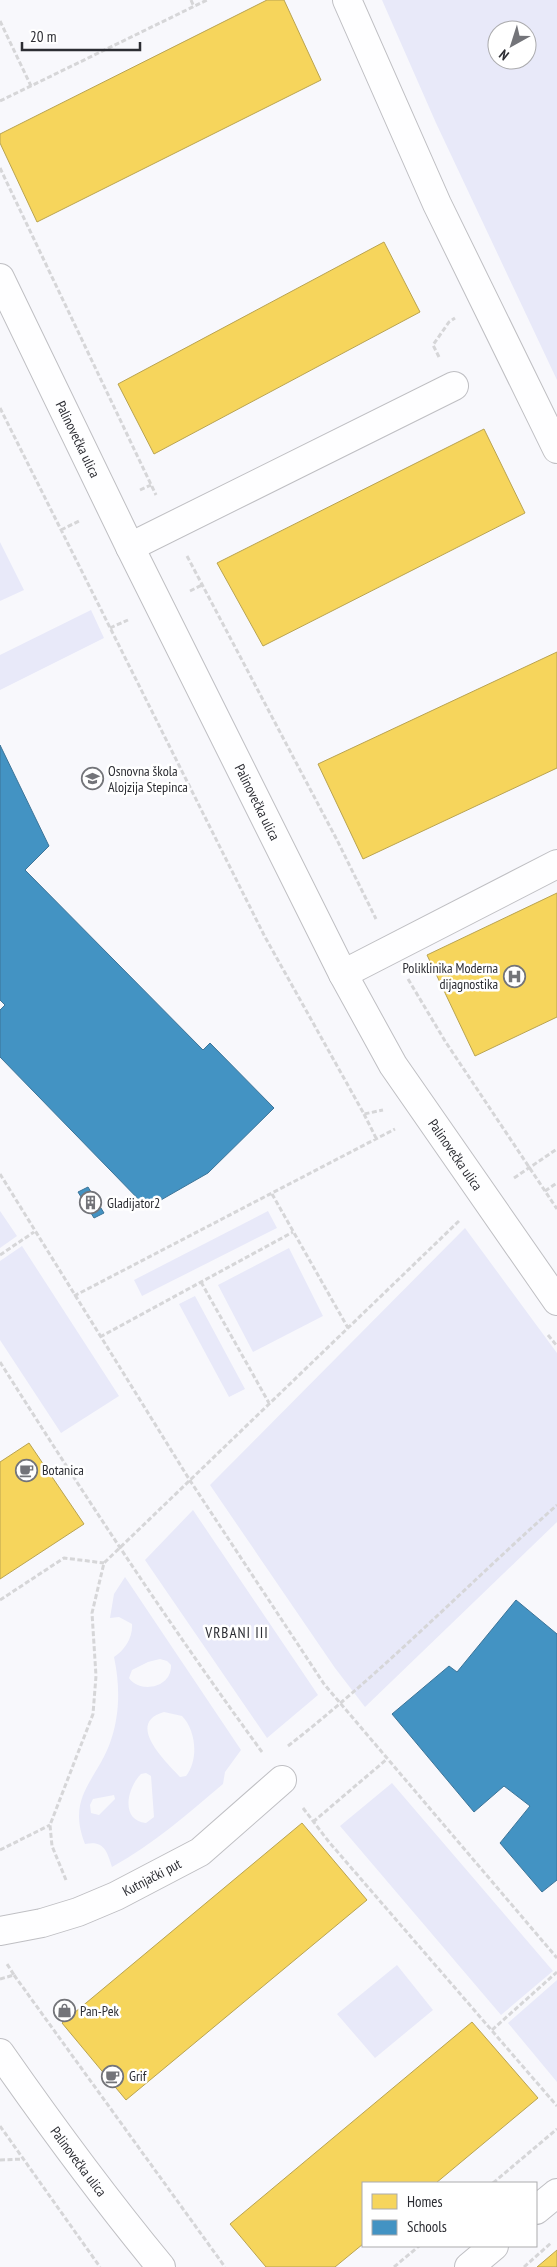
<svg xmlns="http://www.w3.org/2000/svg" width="557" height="2267" font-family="'PT Sans Narrow',sans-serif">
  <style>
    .green { fill: #e8e9f9; fill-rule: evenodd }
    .homes { fill: #f6d55c; stroke: #b9a350 }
    .schools { fill: #4393c3; stroke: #3c7498 }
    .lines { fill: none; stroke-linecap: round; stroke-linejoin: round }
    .minor-casing { stroke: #bfbfc3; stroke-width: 30 }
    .path { stroke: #d6d6d8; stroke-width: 3; stroke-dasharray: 5 2.5; stroke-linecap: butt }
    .minor { stroke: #fefeff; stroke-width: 28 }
    .labels { text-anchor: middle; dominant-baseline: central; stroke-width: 5; stroke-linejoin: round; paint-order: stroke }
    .street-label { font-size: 14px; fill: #2c2d33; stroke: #fff }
    .poi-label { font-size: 14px; fill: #2c2d33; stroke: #fff; text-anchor: start }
    .neighbourhood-label { font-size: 15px; letter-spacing: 1px; fill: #2c2d33; stroke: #fff }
  </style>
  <rect width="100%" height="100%" fill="#f8f8fc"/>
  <path class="green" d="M382 0H557V380L436 123ZM497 30H527V60H497Z
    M0 542 24 590 0 601Z
    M91 610 104 638 0 690V655Z
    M0 1211 17 1236 0 1248Z
    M268 1211 277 1228 142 1296 134 1280Z
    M465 1228 557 1353V1522L365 1707 335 1668 210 1485Z
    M22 1246 119 1396 61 1433 0 1340V1261Z
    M289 1248 323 1316 253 1352 218 1285Z
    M195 1296 245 1389 229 1397 179 1304Z
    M193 1510 318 1695 267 1738 145 1560Z
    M125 1577 241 1750 225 1772 223 1784C187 1814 154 1844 112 1867 107 1851 104 1840 85 1844 66 1796 97 1781 111 1740 120 1713 120 1685 114 1657 125 1650 133 1637 132 1624L119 1617 110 1618 114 1594ZM160 1659 167 1661 171 1665C172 1688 140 1694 129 1678L132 1670 148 1662ZM164 1712 182 1716C196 1730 199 1760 186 1776L180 1777C165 1761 125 1723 164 1712ZM146 1773 151 1776 154 1817 146 1823C120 1820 127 1788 141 1774ZM114 1795 115 1799 99 1815 91 1813 90 1805 93 1799Z
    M392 1783 553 1971 501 2015 340 1826Z
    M397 1965 433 2010 375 2058 337 2014Z
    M557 1980V2082L508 2023Z"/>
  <path class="homes" d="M267 0H284L321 80 37 222 0 143V134Z
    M384 242 420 312 154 454 118 384Z
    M484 429 525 513 263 646 217 563Z
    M557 652V768L363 859 318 764Z
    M557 893V1017L475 1056 427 955Z
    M29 1443 84 1524 0 1579V1462Z
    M302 1823 367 1900 126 2100 62 2023Z
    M472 2022 538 2098 436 2183H363V2244L335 2267H266L230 2224Z
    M557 2250V2267H537Z"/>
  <path class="schools" d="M0 745 49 846 25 870 203 1050 210 1043 274 1108 208 1173 147 1208 0 1057V1010L5 1005 0 1000Z
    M88 1187 104 1213 94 1218 78 1192Z
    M516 1600 557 1634V1880L542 1892 500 1843 530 1806 504 1786 474 1812 392 1714 449 1666 457 1672Z"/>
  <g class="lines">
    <defs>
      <g id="minor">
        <path d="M347 0 437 204 557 449"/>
        <path id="s1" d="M0 278 130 547 343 974 393 1065 557 1301"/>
        <path d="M130 547 454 386"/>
        <path d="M343 974 557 864"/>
        <path id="s2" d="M0 1931 42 1923 78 1912 116 1896 200 1852 282 1780"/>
        <path id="s3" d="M0 2053C51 2126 104 2198 161 2267"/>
        <path d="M536 2210 557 2193"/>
        <path d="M469 2267 494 2246"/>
      </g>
    </defs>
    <use href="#minor" class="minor-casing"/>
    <path class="path" d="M191 0 194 7
      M0 21 31 86
      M0 101 207 0
      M0 168 156 495
      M439 357 433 345 449 322 455 318
      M0 408 265 937 364 1114 383 1110
      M140 490 151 485
      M61 530 79 521
      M187 556 337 840 376 919
      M190 591 202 585
      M110 628 128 620
      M408 979 445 1041 557 1209
      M364 1114 377 1140
      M0 1174 189 1479 324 1684 557 1958
      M514 1178 557 1149
      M545 1191 557 1183
      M272 1194 348 1328
      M0 1255 34 1232
      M201 1282 269 1403
      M74 1296 395 1129
      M548 1335 557 1346
      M100 1337 293 1232
      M0 1362C84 1495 170 1626 262 1752
      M0 1600 64 1558 104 1563
      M288 1746C383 1672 467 1585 557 1505
      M303 1808 329 1842 557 2106
      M313 1822 387 1759
      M0 1850 50 1825
      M66 1880 52 1846 50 1825 93 1714 96 1676 92 1613 104 1563 460 1220
      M14 1975 225 2267
      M0 1979 14 1975 7 1964
      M492 2030 557 1972
      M0 2126 100 2267
      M0 2160 23 2159
      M493 2183 557 2129
      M394 2267 419 2246
      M524 2267 551 2243"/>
    <use href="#minor" class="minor"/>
  </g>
  <defs>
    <symbol id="school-ring" viewBox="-11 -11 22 22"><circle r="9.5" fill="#fff" stroke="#737479" stroke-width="1.5"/><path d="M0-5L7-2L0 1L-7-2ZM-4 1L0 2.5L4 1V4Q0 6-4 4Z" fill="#737479"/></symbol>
    <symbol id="hospital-ring" viewBox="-11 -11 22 22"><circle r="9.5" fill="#fff" stroke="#737479" stroke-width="1.5"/><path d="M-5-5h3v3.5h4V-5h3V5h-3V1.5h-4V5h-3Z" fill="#737479"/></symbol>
    <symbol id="building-ring" viewBox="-11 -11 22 22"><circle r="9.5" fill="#fff" stroke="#737479" stroke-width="1.5"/><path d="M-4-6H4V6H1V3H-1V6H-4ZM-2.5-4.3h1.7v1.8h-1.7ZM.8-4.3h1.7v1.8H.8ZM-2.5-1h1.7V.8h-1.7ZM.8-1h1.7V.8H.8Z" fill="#737479"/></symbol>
    <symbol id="cafe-ring" viewBox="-11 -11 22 22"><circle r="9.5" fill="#fff" stroke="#737479" stroke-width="1.5"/><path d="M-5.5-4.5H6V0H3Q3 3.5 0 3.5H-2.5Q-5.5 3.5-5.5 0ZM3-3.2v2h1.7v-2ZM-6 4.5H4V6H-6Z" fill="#737479"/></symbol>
    <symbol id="shop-ring" viewBox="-11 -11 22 22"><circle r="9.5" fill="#fff" stroke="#737479" stroke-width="1.5"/><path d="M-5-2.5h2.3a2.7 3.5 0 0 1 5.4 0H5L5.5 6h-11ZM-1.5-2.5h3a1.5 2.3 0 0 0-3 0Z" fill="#737479"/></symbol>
  </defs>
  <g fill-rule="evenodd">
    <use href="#school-ring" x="80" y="766" width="25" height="25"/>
    <use href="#hospital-ring" x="502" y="964" width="25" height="25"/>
    <use href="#building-ring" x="78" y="1190" width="25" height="25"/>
    <use href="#cafe-ring" x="14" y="1458" width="25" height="25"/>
    <use href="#shop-ring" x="52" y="1998" width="25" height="25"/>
    <use href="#cafe-ring" x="100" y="2064" width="25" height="25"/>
  </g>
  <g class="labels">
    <g class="street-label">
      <text stroke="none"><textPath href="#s1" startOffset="179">Palinovečka ulica</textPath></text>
      <text stroke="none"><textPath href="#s1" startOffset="584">Palinovečka ulica</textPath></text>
      <text stroke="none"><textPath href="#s1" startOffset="989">Palinovečka ulica</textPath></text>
      <text stroke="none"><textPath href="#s2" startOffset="162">Kutnjački put</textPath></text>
      <text stroke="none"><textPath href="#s3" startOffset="134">Palinovečka ulica</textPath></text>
    </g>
    <g class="poi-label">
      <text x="108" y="771">Osnovna škola<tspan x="108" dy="16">Alojzija Stepinca</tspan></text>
      <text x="498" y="968" text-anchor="end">Poliklinika Moderna<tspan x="498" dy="16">dijagnostika</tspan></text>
      <text x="107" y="1203">Gladijator2</text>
      <text x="42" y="1470">Botanica</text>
      <text x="80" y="2011">Pan-Pek</text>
      <text x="129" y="2076">Grif</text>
    </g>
    <g class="neighbourhood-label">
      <text x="237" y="1632">VRBANI III</text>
    </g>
  </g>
  <rect x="362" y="2182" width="175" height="65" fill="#ffffff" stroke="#ababad"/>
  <rect x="372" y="2194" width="25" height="15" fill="#f6d55c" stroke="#ababad"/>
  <text x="407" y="2207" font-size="15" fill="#2c2d33">Homes</text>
  <rect x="372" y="2220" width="25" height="15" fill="#4393c3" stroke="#ababad"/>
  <text x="407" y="2232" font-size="15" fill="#2c2d33">Schools</text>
  <g transform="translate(512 45) rotate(219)"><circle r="24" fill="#ffffff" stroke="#ababad"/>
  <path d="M0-4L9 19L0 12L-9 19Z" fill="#737479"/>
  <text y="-8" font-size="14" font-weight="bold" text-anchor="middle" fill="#2c2d33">N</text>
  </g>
  <path d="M22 42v8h118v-8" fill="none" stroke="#2c2d33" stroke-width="2.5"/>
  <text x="30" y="42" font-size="15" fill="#2c2d33" stroke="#ffffff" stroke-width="4" paint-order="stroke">20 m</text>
</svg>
